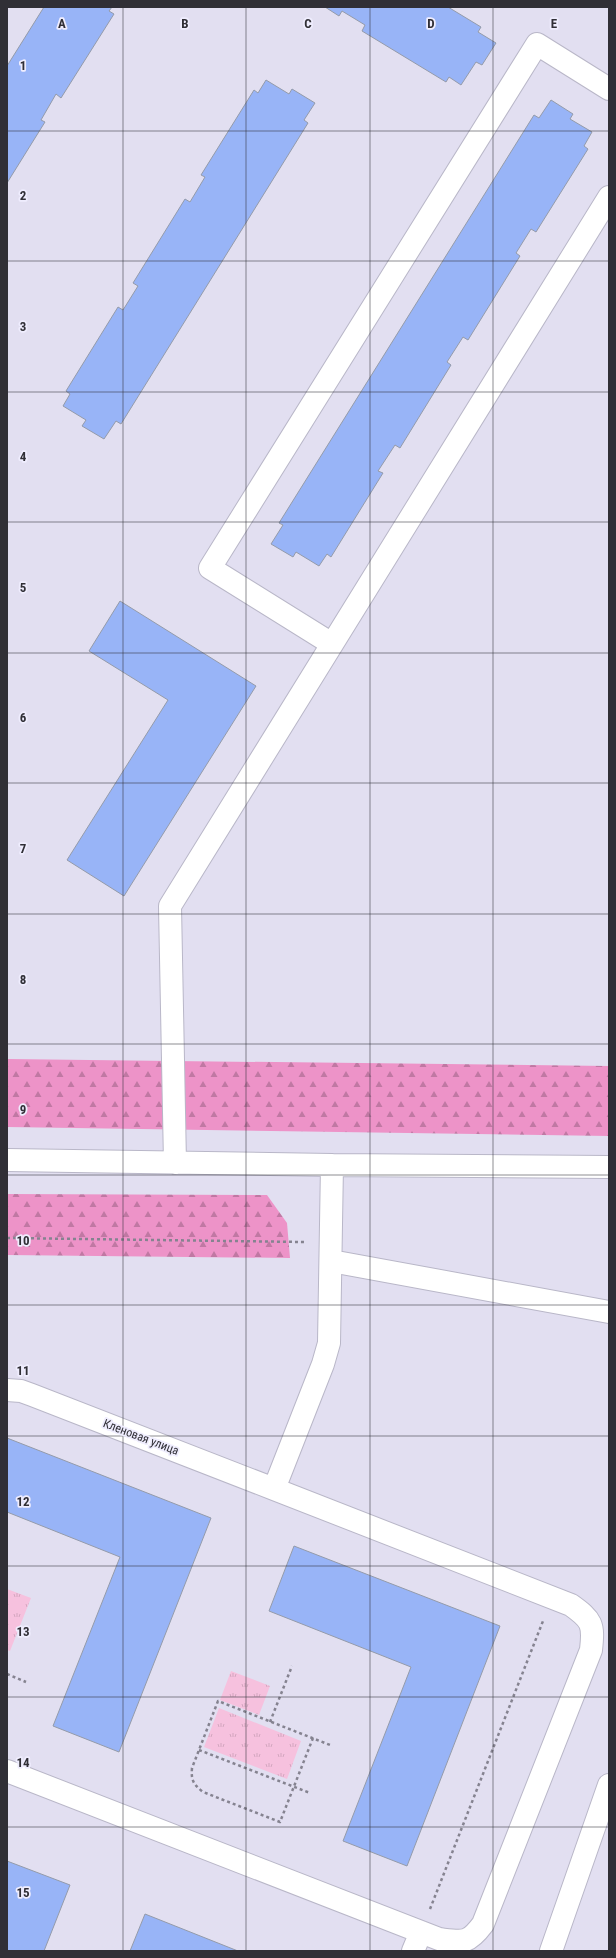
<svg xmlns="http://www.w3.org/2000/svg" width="616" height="1958" font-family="'Roboto Condensed',sans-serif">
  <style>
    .forest { fill: url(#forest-firs) }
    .park { fill: url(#park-tufts) }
    .building { fill: #98b4f7; stroke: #949baa }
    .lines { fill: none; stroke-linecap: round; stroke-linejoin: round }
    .minor-casing { stroke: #b9b7c8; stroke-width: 24 }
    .path { stroke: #858390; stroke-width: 2.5; stroke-dasharray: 3 3; stroke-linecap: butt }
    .minor { stroke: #fff; stroke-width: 22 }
    .grid { fill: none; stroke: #302f36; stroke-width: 1; stroke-opacity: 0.55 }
    .labels { text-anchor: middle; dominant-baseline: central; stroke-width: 3.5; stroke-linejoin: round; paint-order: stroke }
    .street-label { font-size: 12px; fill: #302f36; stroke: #efedfe }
    .grid-label { font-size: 13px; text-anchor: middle; font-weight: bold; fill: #302f36; stroke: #efedfe; stroke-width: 3.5; stroke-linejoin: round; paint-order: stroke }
  </style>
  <defs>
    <pattern id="forest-firs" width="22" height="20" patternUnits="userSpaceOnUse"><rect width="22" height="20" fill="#ed93c8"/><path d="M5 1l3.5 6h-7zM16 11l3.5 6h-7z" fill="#c078a3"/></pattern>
    <pattern id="park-tufts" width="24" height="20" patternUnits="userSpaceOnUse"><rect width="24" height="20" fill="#f6c1de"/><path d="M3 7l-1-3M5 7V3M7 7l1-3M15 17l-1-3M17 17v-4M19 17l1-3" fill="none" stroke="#d3a6bf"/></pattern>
  </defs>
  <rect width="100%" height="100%" fill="#e2dff1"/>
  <path class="forest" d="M7 1059 609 1066V1136L7 1127Z
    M7 1194 267 1195 287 1223 290 1258 7 1255Z"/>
  <path class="park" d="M7 1589 31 1598 10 1651 7 1650Z
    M231 1671 270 1686 259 1715 220 1700Z
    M219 1708 301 1741 287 1779 204 1747Z"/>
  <path class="building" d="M44 7H112L109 11 114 14 61 98 56 94 41 120 45 122 7 183V66Z
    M325 7H448L481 27 478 32 496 43 482 65 476 62 461 85 449 77 446 82 362 31 365 25 342 11 339 16Z
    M266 80 289 94 292 89 315 103 304 120 308 123 121 424 116 421 104 439 82 426 86 420 63 406 70 394 66 391 118 307 123 310 138 286 133 283 185 199 190 202 205 177 201 175 254 90 258 93Z
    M551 100 573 114 570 119 592 132 584 146 588 149 536 232 531 229 516 253 520 256 468 340 463 337 447 362 451 365 400 448 395 445 378 471 383 473 331 557 327 554 319 566 296 552 293 557 271 544 283 525 279 523 534 115 539 118Z
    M120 601 256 686 124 896 67 860 168 700 89 651Z
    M7 1438 211 1518 119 1752 53 1726 120 1557 7 1512Z
    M294 1546 500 1626 407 1866 343 1841 411 1667 269 1611Z
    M7 1861 70 1885 44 1951H7Z
    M145 1914 238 1951H130Z"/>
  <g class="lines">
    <defs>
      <path id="minor" d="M332 644 210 568 537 44 609 89
        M7 1160 332 1165 609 1167
        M175 1163 170 906 609 197
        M331 1261 609 1312
        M7 1390 21 1391 32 1395 274 1489
        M7 1771 439 1939C464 1942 468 1944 483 1924L591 1650C594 1624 592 1620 571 1605L274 1489 323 1364 329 1343 332 1165
        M413 1951 421 1932
        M551 1951 609 1785"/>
    </defs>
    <use href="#minor" class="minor-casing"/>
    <path class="path" d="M7 1238 304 1242
      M7 1674 26 1682
      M270 1722 292 1666
      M313 1738 280 1822 203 1792C193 1784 191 1780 192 1768L218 1701 330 1745
      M199 1750 310 1793
      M430 1909 543 1621"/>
    <use href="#minor" class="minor"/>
  </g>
  <path class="grid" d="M123 7V1951M246 7V1951M370 7V1951M493 7V1951M7 131H609M7 261H609M7 392H609M7 522H609M7 653H609M7 783H609M7 914H609M7 1044H609M7 1175H609M7 1305H609M7 1436H609M7 1566H609M7 1697H609M7 1827H609"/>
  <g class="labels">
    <g class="street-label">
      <text transform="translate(141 1437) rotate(21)">Кленовая улица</text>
    </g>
  </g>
  <g class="grid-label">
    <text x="62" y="28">A</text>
    <text x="185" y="28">B</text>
    <text x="308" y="28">C</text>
    <text x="431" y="28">D</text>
    <text x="554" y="28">E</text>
    <text x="23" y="70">1</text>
    <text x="23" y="200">2</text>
    <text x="23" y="331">3</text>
    <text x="23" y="461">4</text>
    <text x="23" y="592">5</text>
    <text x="23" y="722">6</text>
    <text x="23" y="853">7</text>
    <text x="23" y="984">8</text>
    <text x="23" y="1114">9</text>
    <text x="23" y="1245">10</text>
    <text x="23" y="1375">11</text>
    <text x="23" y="1506">12</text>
    <text x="23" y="1636">13</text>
    <text x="23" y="1767">14</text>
    <text x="23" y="1897">15</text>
  </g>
  <rect width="616" height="1958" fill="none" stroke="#302f36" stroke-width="16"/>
</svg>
